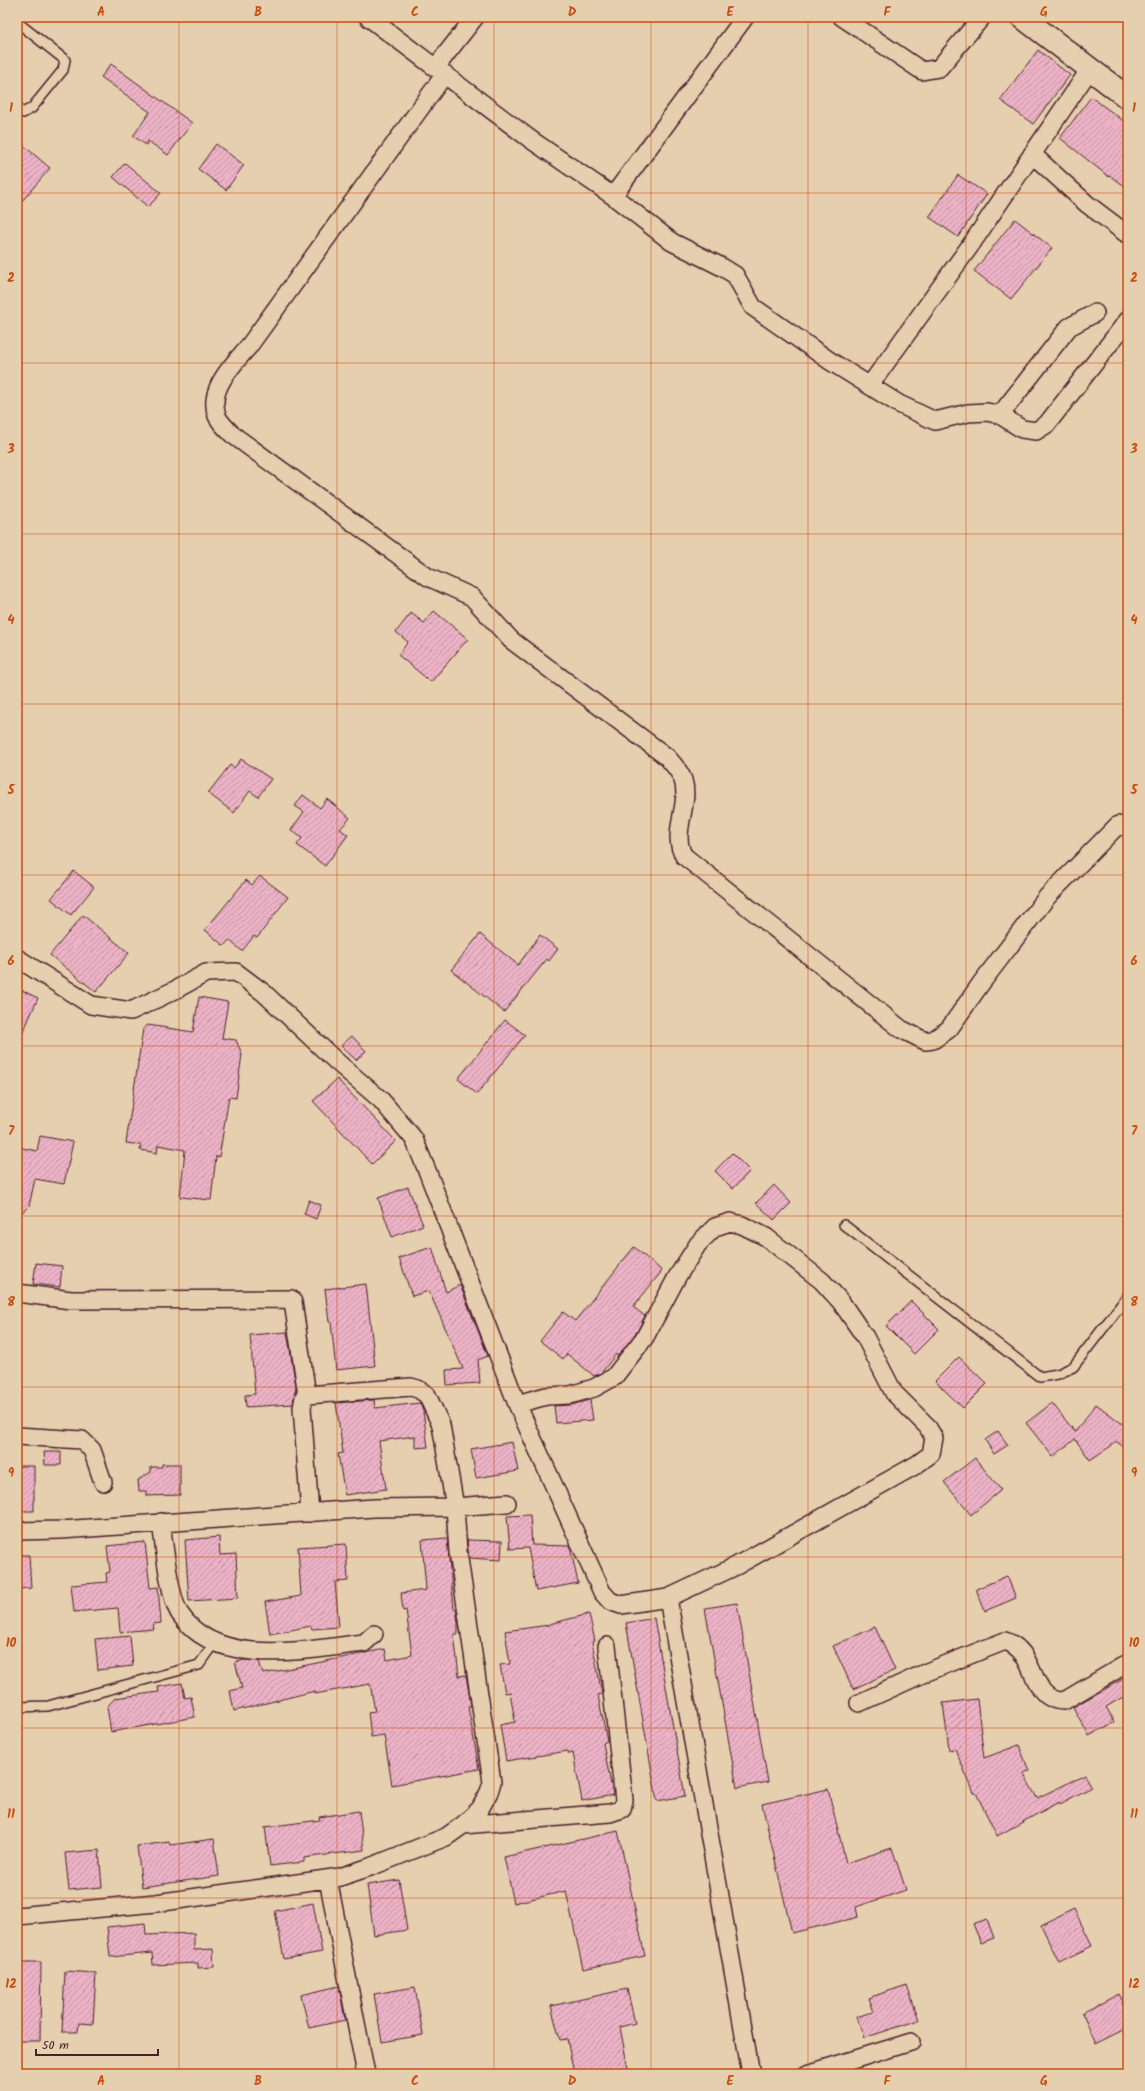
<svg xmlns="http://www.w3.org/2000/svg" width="1145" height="2091" font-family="Kalam,sans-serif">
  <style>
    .building { fill: url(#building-hatch); stroke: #4a1f2b }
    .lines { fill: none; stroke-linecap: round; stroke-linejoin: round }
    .service-casing { stroke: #4a1f2b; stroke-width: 12 }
    .minor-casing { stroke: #4a1f2b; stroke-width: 20 }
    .secondary-casing { stroke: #4a1f2b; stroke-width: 25 }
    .service { stroke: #e6cfaf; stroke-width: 9 }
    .minor { stroke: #e6cfaf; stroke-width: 17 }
    .secondary { stroke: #e6cfaf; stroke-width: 22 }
    .grid { fill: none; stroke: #c84d12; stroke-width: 1; stroke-opacity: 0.55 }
    .neatline { fill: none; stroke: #c84d12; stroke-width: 1.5 }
    .grid-label { font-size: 13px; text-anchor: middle; font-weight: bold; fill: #c84d12 }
  </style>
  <defs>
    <pattern id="building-hatch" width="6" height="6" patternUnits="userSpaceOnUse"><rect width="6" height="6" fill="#ecb3c6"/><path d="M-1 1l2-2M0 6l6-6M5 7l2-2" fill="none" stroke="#c191a1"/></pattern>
  </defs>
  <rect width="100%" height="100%" fill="#e6cfaf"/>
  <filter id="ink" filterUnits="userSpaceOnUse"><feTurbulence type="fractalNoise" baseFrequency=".025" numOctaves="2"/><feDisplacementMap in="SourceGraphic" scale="8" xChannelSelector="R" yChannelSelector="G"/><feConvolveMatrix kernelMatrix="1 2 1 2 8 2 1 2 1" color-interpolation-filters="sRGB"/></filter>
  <g filter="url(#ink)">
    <path class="building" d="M1038 50 1070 75 1033 124 1000 100Z
      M111 64 192 123 168 155 148 141 146 145 133 136 150 112 101 77Z
      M1091 97 1128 124V188L1110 176 1109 177 1060 138Z
      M216 144 244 165 226 190 198 169Z
      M23 145 50 168 17 207V152Z
      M125 163 161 193 148 207 113 177Z
      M958 175 987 194 958 237 929 217Z
      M1015 219 1052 248 1011 299 974 271Z
      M434 611 468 639 431 682 398 655 408 642 396 632 411 613 424 623Z
      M241 759 271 779 258 797 250 791 234 813 208 793 230 765 234 768Z
      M303 795 320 808 327 799 350 818 340 829 348 835 325 866 297 845 302 838 291 830 304 812 295 806Z
      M74 871 94 887 71 915 51 899Z
      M260 876 288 897 257 938 254 936 242 951 229 940 224 946 205 930 246 880 252 885Z
      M83 915 129 953 96 992 50 955Z
      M480 934 518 965 540 935 558 949 549 961 547 959 504 1012 451 970Z
      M17 988 38 998 17 1046Z
      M199 997 228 1002 222 1038 236 1040 242 1054 236 1098 229 1097 219 1157 216 1156 211 1200 180 1197 185 1150 158 1145 157 1153 140 1150 141 1145 126 1143 143 1029 148 1025 193 1032Z
      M505 1020 525 1035 477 1094 458 1079Z
      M352 1036 366 1051 356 1060 341 1046Z
      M337 1079 396 1141 372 1164 313 1101Z
      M40 1136 73 1142 64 1184 35 1179 29 1206 17 1217V1147L37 1151Z
      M732 1153 750 1171 733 1189 715 1171Z
      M774 1185 791 1203 774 1220 756 1203Z
      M408 1187 423 1225 392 1237 378 1198Z
      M309 1200 321 1205 316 1219 304 1214Z
      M432 1247 446 1292 460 1285 488 1356 478 1360 480 1383 447 1385 446 1370 463 1369 429 1291 412 1296 399 1258Z
      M634 1247 662 1271 633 1307 645 1316 637 1332 618 1356 616 1354 601 1373 594 1376 567 1354 563 1359 540 1341 563 1312 575 1321Z
      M36 1263 62 1266 60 1287 33 1284Z
      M366 1284 375 1366 336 1370 331 1322H329L325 1289Z
      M911 1301 939 1329 914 1354 886 1326Z
      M287 1332 296 1386 293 1404 246 1407 245 1395 255 1394 250 1335Z
      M959 1357 987 1384 963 1408 935 1381Z
      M374 1400 375 1408 420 1403 423 1411 428 1447 415 1448V1436L379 1441 386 1489 345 1495 338 1454 343 1453 336 1403Z
      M590 1400 593 1420 556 1423 554 1406 571 1405Z
      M1052 1403 1075 1432 1096 1404 1128 1428V1450L1117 1442 1090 1460 1075 1439 1053 1457 1026 1423Z
      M998 1431 1008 1445 994 1454 985 1440Z
      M512 1442 518 1471 476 1478 471 1449Z
      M44 1452H61V1465H45Z
      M975 1458 1001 1490 971 1515 944 1482Z
      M162 1464H180V1495L146 1496V1491H139L138 1480 151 1472V1467H162Z
      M17 1466H34V1511H17Z
      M530 1515 532 1545 570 1546 578 1583 536 1591 528 1548 510 1549 507 1516Z
      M219 1537 220 1555 236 1554 238 1598 189 1601 185 1540Z
      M447 1538 454 1609H456L458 1623V1634H454L459 1676 466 1675 471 1706H468L479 1769 392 1785 384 1735 371 1737 368 1712 375 1711 370 1684 315 1694V1691L234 1711 230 1691 242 1688 235 1662 245 1660 259 1661 263 1674 385 1649 387 1660 412 1655 406 1610 403 1611 401 1593 426 1590 422 1540Z
      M467 1540 502 1541 501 1560 469 1558Z
      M145 1542 150 1588 158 1587 161 1623 153 1624 154 1629 120 1632 118 1608 74 1612 71 1585 107 1582 106 1573 110 1572 107 1546Z
      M346 1544 348 1581 335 1582 339 1627 312 1629 311 1626 270 1634 265 1602 301 1596 298 1547Z
      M17 1555H29L31 1588 17 1589Z
      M1007 1576 1016 1598 985 1611 976 1589Z
      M737 1603 768 1782 737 1788 705 1608Z
      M589 1614 595 1641 592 1642 602 1694 598 1695 607 1741 603 1743 613 1795 582 1801 573 1753 569 1754 568 1751 506 1761 500 1725 515 1722 510 1692 505 1693 500 1665 510 1664 505 1631 549 1625V1624Z
      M654 1618 685 1796 657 1801 626 1623Z
      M875 1627 895 1670 853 1689 833 1646Z
      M130 1636 133 1666 98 1670 95 1639Z
      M1128 1676V1694L1106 1707 1115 1722 1089 1736 1073 1707Z
      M182 1683 185 1698 191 1697 195 1717 111 1732 107 1707 115 1698 159 1692 158 1687Z
      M977 1699 984 1758 1019 1745 1029 1771 1023 1773 1037 1798 1085 1775 1092 1787 1060 1804 1059 1802 997 1836 976 1793H974L955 1749 949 1750 943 1703Z
      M828 1789 846 1863 892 1848 906 1890 856 1907 858 1917 792 1933 762 1804Z
      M359 1811 364 1850 304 1858V1862L270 1866 265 1827 320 1820 319 1817Z
      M618 1831 645 1956 583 1969 566 1891 514 1903 504 1857Z
      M214 1839 219 1876 142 1887 137 1846 169 1842 170 1845Z
      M99 1850 102 1887 69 1890 65 1853Z
      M399 1880 407 1930 374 1935 367 1885Z
      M313 1903 322 1952 284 1959 275 1911Z
      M1074 1909 1092 1946 1059 1962 1041 1925Z
      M987 1919 994 1938 981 1943 973 1924Z
      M145 1923 146 1935 194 1933V1950L213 1949 214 1967 198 1968V1963L153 1965 152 1953 110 1957 107 1927Z
      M17 1962H41L40 2041H17Z
      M65 1971 96 1973 93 2024 79 2023 78 2032H62Z
      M907 1985 919 2020 864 2038 857 2017 873 2012 868 1998Z
      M339 1986 345 2020 309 2028 301 1995Z
      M415 1987 423 2035 382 2042 374 1994Z
      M627 1989 635 2023 620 2027 629 2074H574L567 2039 560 2040 551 2006Z
      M1119 1994 1128 2011V2027L1096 2043 1082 2013Z"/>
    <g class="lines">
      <defs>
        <path id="service" d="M17 22 65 60 63 70 32 108 23 113 17 108
          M844 1225 1040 1377 1058 1374 1073 1367 1128 1296
          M17 1707 48 1706 199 1665 215 1643"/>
        <path id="minor" d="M368 17 530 139 613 196 672 242 722 267 735 275 753 307 830 361 899 404 935 421 968 413 987 412 1000 415 1069 327 1095 313
          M842 17 922 71 939 68 982 17
          M436 67 475 17
          M445 74 249 346C233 365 207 389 217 416 220 423 228 430 233 435L428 577 472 597 511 640 667 757C673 764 680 771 683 780 691 805 670 833 684 856L901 1029 925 1041 933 1040 949 1029 982 982 1047 897 1118 825 1128 827
          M1032 154 1087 204 1128 235
          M613 196 745 17
          M870 385 970 246 1090 69
          M1000 415 1022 429 1036 431 1047 424 1128 320
          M17 958 91 1005 131 1011 173 991 206 973 236 972 264 993 337 1062 381 1100 414 1139 428 1173 517 1404 602 1592 610 1601 621 1605 668 1598 736 1566 916 1465 931 1454 934 1438 927 1426 894 1393 865 1337 841 1302 822 1281 766 1237 742 1225 730 1222 715 1227 698 1244 677 1277 645 1337 614 1377 594 1388 570 1395 546 1396 517 1404
          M17 1293 71 1300 291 1299 293 1302 307 1395
          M17 1436 82 1440 92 1450 103 1482
          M161 1522C164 1544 169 1598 180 1614 217 1670 309 1649 364 1643L374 1634
          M17 1531 61 1530 374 1508 455 1507 507 1503
          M668 1598 751 2074
          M859 1703 927 1672 1005 1641C1039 1652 1028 1701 1064 1701L1128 1663
          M463 1825 610 1813 622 1809 624 1800 607 1646
          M328 1879 366 2074
          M17 1916 156 1903 340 1877 370 1867 446 1837 463 1825 480 1809 489 1792 492 1782 458 1552 455 1507 441 1425 427 1395 418 1389 411 1387 307 1395 304 1397 302 1408 310 1513
          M807 2074 911 2042"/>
        <path id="secondary" d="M1022 17 1128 98"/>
      </defs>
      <use href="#service" class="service-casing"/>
      <use href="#minor" class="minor-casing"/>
      <use href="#secondary" class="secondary-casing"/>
      <use href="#service" class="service"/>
      <use href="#minor" class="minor"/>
      <use href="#secondary" class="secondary"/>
    </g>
  </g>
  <path class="grid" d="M179 17V2074M337 17V2074M494 17V2074M651 17V2074M808 17V2074M966 17V2074M17 193H1128M17 363H1128M17 534H1128M17 704H1128M17 875H1128M17 1046H1128M17 1216H1128M17 1387H1128M17 1557H1128M17 1728H1128M17 1898H1128"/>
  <rect width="1145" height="2091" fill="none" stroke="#e6cfaf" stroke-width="44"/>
  <path d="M36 2049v6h122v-6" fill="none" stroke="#4a1f2b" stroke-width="2"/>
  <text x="42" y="2049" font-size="12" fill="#4a1f2b" stroke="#e6cfaf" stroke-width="3" paint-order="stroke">50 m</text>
  <rect x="22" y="22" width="1101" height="2047" class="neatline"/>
  <g class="grid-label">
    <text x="101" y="16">A</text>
    <text x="258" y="16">B</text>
    <text x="415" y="16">C</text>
    <text x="572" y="16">D</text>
    <text x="730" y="16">E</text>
    <text x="887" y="16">F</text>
    <text x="1044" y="16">G</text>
    <text x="11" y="112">1</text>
    <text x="1134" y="112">1</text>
    <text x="11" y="282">2</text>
    <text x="1134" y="282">2</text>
    <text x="11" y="453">3</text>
    <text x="1134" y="453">3</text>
    <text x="11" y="624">4</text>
    <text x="1134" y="624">4</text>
    <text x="11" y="794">5</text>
    <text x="1134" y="794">5</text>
    <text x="11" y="965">6</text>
    <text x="1134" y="965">6</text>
    <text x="11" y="1135">7</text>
    <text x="1134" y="1135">7</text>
    <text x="11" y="1306">8</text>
    <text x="1134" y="1306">8</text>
    <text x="11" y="1477">9</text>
    <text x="1134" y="1477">9</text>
    <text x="11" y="1647">10</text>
    <text x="1134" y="1647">10</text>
    <text x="11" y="1818">11</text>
    <text x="1134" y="1818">11</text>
    <text x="11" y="1988">12</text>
    <text x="1134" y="1988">12</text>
    <text x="101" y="2085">A</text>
    <text x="258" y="2085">B</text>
    <text x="415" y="2085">C</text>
    <text x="572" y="2085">D</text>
    <text x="730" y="2085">E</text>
    <text x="887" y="2085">F</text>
    <text x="1044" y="2085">G</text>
  </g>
</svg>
